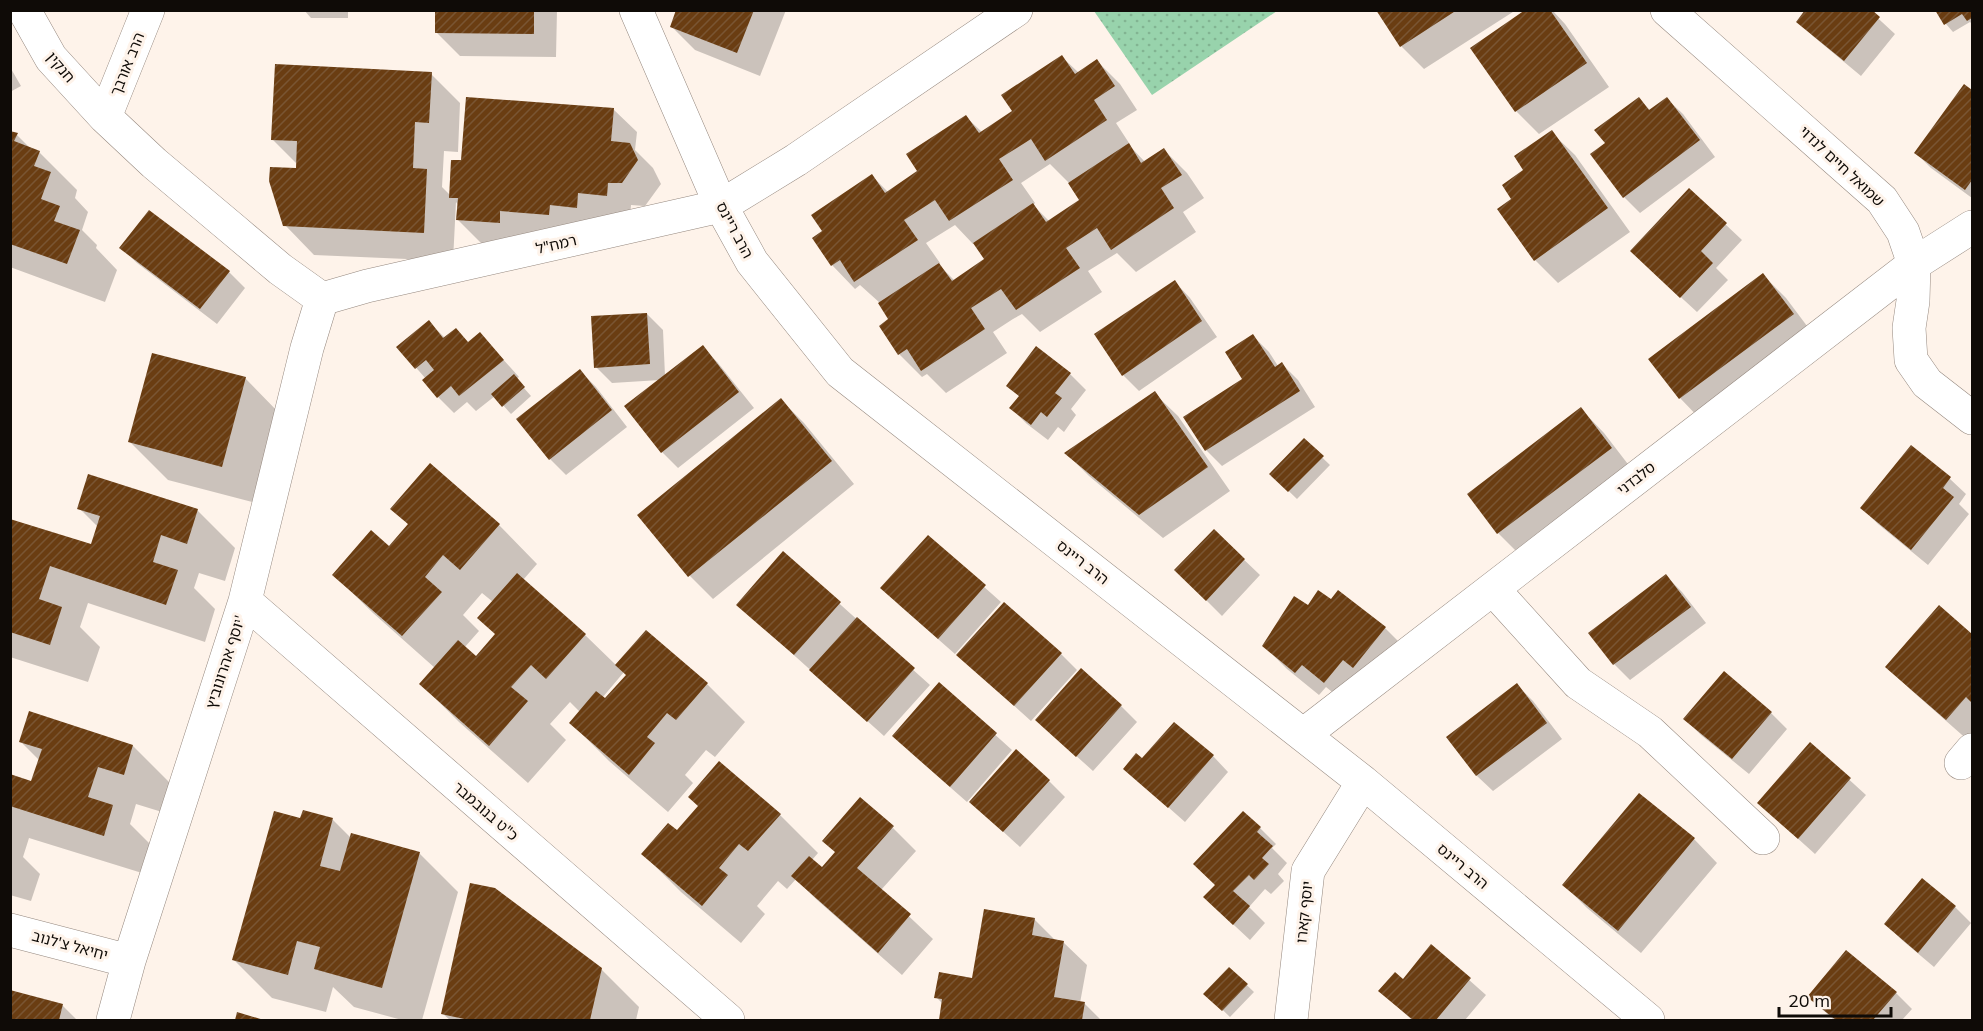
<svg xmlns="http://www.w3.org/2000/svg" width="1983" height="1031" font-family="Mulish,'Noto Sans Hebrew',sans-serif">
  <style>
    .green { fill: url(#green-dots) }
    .shadow { fill: #0003; fill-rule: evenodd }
    .building { fill: url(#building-hatch) }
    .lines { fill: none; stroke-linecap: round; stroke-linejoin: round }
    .minor-casing { stroke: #95887f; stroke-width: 34 }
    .minor { stroke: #fff; stroke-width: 33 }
    .labels { text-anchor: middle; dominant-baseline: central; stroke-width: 6; stroke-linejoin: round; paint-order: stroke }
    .street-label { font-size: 15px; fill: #0f0b07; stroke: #fef3ea }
  </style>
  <defs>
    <pattern id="green-dots" width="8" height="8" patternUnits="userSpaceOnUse" patternTransform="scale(1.5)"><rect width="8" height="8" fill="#98d3ac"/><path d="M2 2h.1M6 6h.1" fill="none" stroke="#82b492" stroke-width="1.8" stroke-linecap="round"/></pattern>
    <pattern id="building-hatch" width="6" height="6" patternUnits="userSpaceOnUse" patternTransform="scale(1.5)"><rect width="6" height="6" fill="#6a3d12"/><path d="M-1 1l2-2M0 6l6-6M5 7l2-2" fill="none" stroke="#795533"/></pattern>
  </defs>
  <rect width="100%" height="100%" fill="#fef3ea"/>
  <path class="green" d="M1094 11H1277L1152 95Z"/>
  <path class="shadow" d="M304 10H348V18H311Z
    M437 10H557L556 57 460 56 436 32Z
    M678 10H786L760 76 695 50 672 27Z
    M1378 10H1516L1424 69 1401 46Z
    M1527 10H1552L1565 24 1609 87 1539 134 1516 111Z
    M1869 10 1895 34 1861 76 1814 37 1798 22Z
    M1937 10H1972V24L1970 22 1953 32 1946 24Z
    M1062 57 1079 73 1097 61 1120 84 1137 110 1116 123 1129 143 1128 144 1145 162 1164 150 1187 173 1204 198 1183 212 1196 232 1136 272 1117 253 1088 271 1102 292 1040 332 1022 314 1013 319 993 332 1007 353 946 393 927 374 922 377 899 354 890 320 880 303 860 285 855 289 832 265 814 238 824 231 872 176 888 192 920 171 966 117 983 133 1014 111ZM1050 164 1069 183 1081 200 1049 221 1033 205 1035 203 1021 183ZM955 225 973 244 975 242 986 260 955 281 938 264 940 263 926 243Z
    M10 67 21 86 10 92Z
    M431 74 460 103 458 152 444 151 442 187 450 195 462 162 613 109 637 132 635 150 653 168 661 184 645 206 631 205 630 218 601 216 600 230 522 246 481 243 458 220 459 206 456 202 453 261 314 255 285 225 297 164 273 140Z
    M1964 86 1972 92V198L1931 168 1916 153Z
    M1639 99 1651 111 1667 99 1683 114 1715 157 1640 213 1624 197 1607 144Z
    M10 132 17 135 31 149 39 152 77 190 75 198 88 212 82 230 97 245 96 248 117 270 105 302 10 267Z
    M1551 132 1575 155 1630 232 1558 283 1535 260 1513 199 1525 170Z
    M1689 190 1742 240 1716 268 1728 280 1697 312 1648 267Z
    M121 248 229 272 245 288 217 324 137 263Z
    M1763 275 1786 298 1816 338 1703 422 1680 398Z
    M1175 282 1190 298 1217 337 1139 391 1123 375Z
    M647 314 663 330 665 376 703 347 718 363 754 408 678 468 662 452 626 406 660 380 612 383 596 367Z
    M429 322 445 338 469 343 480 334 519 377 516 379 531 396 511 414 495 396 476 411 467 402 454 413 438 397 424 380 426 379 398 347Z
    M1253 336 1269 352 1278 366 1282 364 1298 380 1315 407 1222 466 1206 450 1244 379Z
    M580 371 596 387 627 427 566 475 550 459Z
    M1070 374 1086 390 1071 409 1076 415 1064 432 1058 427 1048 440 1027 424 1011 408 1020 397 1008 386Z
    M245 378 283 417 260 504 168 480 130 442Z
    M1154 393 1178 416 1230 491 1163 538 1089 476 1066 453Z
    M781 400 804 423 854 484 713 599 690 576 639 515Z
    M1581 409 1604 433 1634 472 1521 556 1498 533Z
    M1304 440 1330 465 1297 499 1271 474Z
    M1912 447 1950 479 1966 494 1959 504 1969 514 1928 565 1878 524 1862 508Z
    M79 508 197 510 235 548 225 581 199 573 194 588 215 609 205 642 88 603 80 627 100 647 88 682 10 657V520L92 546 98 527Z
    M392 509 499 525 537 564 523 580 585 635 617 666 707 684 745 722 715 757 706 750 685 775 693 783 668 812 609 761 571 723 580 712 570 702 550 724 566 740 528 783 459 722 421 684 435 668 373 613 334 575 389 548 409 525ZM482 593 493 602 496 635 476 658 464 648 479 631 463 615ZM624 672 627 675 605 701 602 698Z
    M1214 531 1260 575 1222 616 1192 586Z
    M928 537 1001 602 955 654 898 604Z
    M783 553 930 685 884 736 738 605Z
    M1666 576 1682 592 1706 623 1630 680 1614 664Z
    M1939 608 1972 636V739L1970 742 1911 690 1887 667Z
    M1385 628 1408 651 1348 705 1326 687 1319 695 1287 669 1264 646Z
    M1061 654 1077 670 1031 721 974 670Z
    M939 684 1012 750 967 802 910 752Z
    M1517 685 1533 701 1562 739 1493 791 1477 776 1448 737Z
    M1121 706 1137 722 1093 771 1053 735Z
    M1771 713 1787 729 1749 774 1701 735 1685 719Z
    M20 741 133 746 171 784 162 812 136 804 130 824 151 845 142 873 29 838 23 857 40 874 31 901 10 895V776L32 783 40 761Z
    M1810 744 1866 795 1815 854 1775 818Z
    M1213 756 1228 772 1185 822 1125 769 1142 761Z
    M1049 781 1065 797 1020 847 971 802Z
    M1639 795 1694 839 1717 863 1641 953 1587 908 1564 885Z
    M780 815 818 853 812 860 822 869 893 828 916 851 881 890 933 939 902 975 816 899 796 879 787 889 778 881 757 906 765 914 741 943 681 892 643 854 677 832Z
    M332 819 351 838 419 853 458 892 422 1020H402L354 1007 333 987 326 1012 272 998 234 960 301 820Z
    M1260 828 1276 844 1272 848 1287 863 1278 874 1284 881 1271 894 1265 889 1249 907 1265 923 1250 940 1221 913 1216 885Z
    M1922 880 1955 907 1971 923 1934 967 1902 940 1886 924Z
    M1034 919 1056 941 1063 942 1087 965 1080 1003H1084L1101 1020H940L943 1004 936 997 973 980Z
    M1432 947 1486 995 1465 1020H1412L1380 991 1404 981Z
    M601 969 639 1007 636 1020H450L443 1014Z
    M1230 969 1254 992 1230 1017 1206 994Z
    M10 991 63 1006 77 1020H10Z
    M1896 993 1912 1009 1902 1020H1834L1809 997Z"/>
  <path class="building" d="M435 10H534V34L435 33Z
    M676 10H754L737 53 670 27Z
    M1376 10H1457L1400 47Z
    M1525 10H1550L1587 63 1515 112 1470 48Z
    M1805 10H1872L1880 17 1844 61 1796 22Z
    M1935 10H1972V18L1967 21 1962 14 1944 25Z
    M1062 55 1075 74 1097 59 1115 86 1094 100 1107 120 1045 161 1031 139 999 159 1013 180 949 221 935 200 904 220 918 240 854 282 840 260 831 266 812 238 822 231 811 215 872 174 885 193 917 171 906 154 966 115 979 133 1012 111 1001 95Z
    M275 64 432 72 429 123 415 122 413 168 427 169 424 233 283 226 269 181 270 167 296 168 297 141 271 140Z
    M1964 84 1972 90V180L1965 190 1914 153Z
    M466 97 614 108 611 141 630 143 638 160 622 183H608L607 196 578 193 577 208 550 205 549 215 500 211V223L456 220 458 198H449L451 160H461Z
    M1639 97 1649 110 1667 97 1700 140 1623 198 1590 154 1605 143 1594 130Z
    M1552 130 1608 208 1534 261 1497 209 1511 199 1502 185 1523 170 1514 156Z
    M10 131 18 133 14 141 40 151 34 166 51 172 41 199 60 206 54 221 80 230 67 264 10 244Z
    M1129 143 1141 163 1164 148 1182 175 1161 188 1174 208 1111 250 1097 228 1066 248 1080 268 1016 310 1001 289 990 296 971 308 985 329 921 371 907 349 898 355 879 326 888 319 878 303 939 263 952 281 984 259 973 243 1033 203 1046 222 1079 200 1068 183Z
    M1689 188 1727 223 1701 251 1713 263 1680 298 1630 251Z
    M149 210 230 271 200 309 119 248Z
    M1763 273 1794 314 1679 399 1648 359Z
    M1175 280 1202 321 1122 376 1094 334Z
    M647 313 650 364 594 368 591 316Z
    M429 320 443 338 456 328 468 342 480 332 504 360 459 396 451 386 437 398 422 380 434 370 426 360 415 369 396 347Z
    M1253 334 1275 367 1282 362 1300 391 1205 451 1183 417 1242 379 1225 352Z
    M703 345 739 392 661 453 624 406Z
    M1036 346 1071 373 1055 393 1062 398 1047 417 1041 412 1031 425 1009 408 1019 396 1006 386Z
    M152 353 246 377 222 467 128 442Z
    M580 369 612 410 549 460 516 419Z
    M514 374 525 387 502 407 491 394Z
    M1155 391 1208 467 1139 515 1064 453Z
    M781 398 832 461 688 577 637 515Z
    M1581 407 1612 448 1497 534 1467 494Z
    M1304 438 1324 456 1288 492 1269 474Z
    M1911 445 1951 477 1943 488 1954 497 1911 550 1860 508Z
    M430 463 500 524 460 570 443 555 425 577 442 592 402 636 332 575 371 530 389 546 408 524 390 509Z
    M88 474 198 509 187 544 161 535 153 562 178 570 166 605 50 566 39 599 62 607 50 645 10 632V519L91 544 100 516 77 509Z
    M1214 529 1245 559 1206 601 1174 570Z
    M928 535 986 585 938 639 880 588Z
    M783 551 841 602 794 655 736 605Z
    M517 573 586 634 546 679 531 665 511 687 528 701 489 746 419 684 458 640 476 656 495 634 477 618Z
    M1666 574 1691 607 1613 665 1588 633Z
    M1318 590 1331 599 1338 590 1386 627 1353 668 1343 660 1324 683 1302 665 1295 673 1262 646 1294 596 1308 605Z
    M1004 602 1062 653 1014 706 956 655Z
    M1939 605 1972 634V703L1966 697 1946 720 1885 667Z
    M857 617 915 668 867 722 809 670Z
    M646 630 708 683 676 720 667 713 647 737 655 743 629 775 569 723 596 691 605 698 626 675 615 665Z
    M1081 668 1122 705 1076 757 1035 720Z
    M1724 671 1772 712 1732 759 1683 719Z
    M939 682 997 733 950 787 892 736Z
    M1517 683 1547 723 1476 776 1446 737Z
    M29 711 133 745 124 775 98 767 88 797 113 805 104 836 10 806V774L31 781 42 749 19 742Z
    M1174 722 1214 755 1168 808 1123 769 1136 753 1142 758Z
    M1810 742 1851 778 1798 839 1757 803Z
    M1016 749 1050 780 1003 832 969 802Z
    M719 761 781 814 748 851 739 844 719 868 728 875 702 906 641 854 668 823 677 830 698 806 688 797Z
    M1639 793 1695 838 1618 931 1562 885Z
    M860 797 894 826 857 868 911 914 878 953 791 876 809 856 822 867 835 852 822 841Z
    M303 810 333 818 320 866 340 871 351 833 420 852 382 988 314 969 320 947 297 941 288 975 232 960 274 811 300 818Z
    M1243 811 1261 827 1257 832 1273 846 1262 858 1269 864 1254 880 1249 875 1233 891 1250 906 1233 925 1203 897 1215 885 1193 864Z
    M1922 878 1956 906 1918 953 1884 924Z
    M470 883 495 888 602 968 590 1020H469L441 1014Z
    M984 909 1035 918 1032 935 1064 941 1054 997 1085 1002 1082 1020H939L942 999 934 998 939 972 972 978Z
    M1431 944 1471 978 1436 1020H1413L1378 991 1395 972 1403 979Z
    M1846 950 1897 992 1873 1020H1836L1807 997Z
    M1229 967 1248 984 1222 1011 1203 994Z
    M10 990 63 1004 59 1020H10Z
    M237 1012 264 1020H235Z"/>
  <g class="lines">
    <defs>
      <path id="minor" d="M24 10 51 58 105 117 154 163 235 231 280 269 322 299 367 286 721 206 796 160 1016 10
        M636 10 721 206 752 262 840 372 1363 782 1648 1020
        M1667 10 1882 200 1903 232 1914 264 1913 301 1909 328 1911 360 1927 383 1972 418
        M105 117 148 10
        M1493 589 1578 683 1650 732 1763 838
        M245 601 728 1020
        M1303 735 1914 264 1972 227
        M1961 763 1972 750
        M10 930 129 961
        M113 1020 129 961 245 601 307 348 322 299
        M1291 1020 1308 871 1363 782"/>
    </defs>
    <use href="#minor" class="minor-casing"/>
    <use href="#minor" class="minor"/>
  </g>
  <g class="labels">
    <g class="street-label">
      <text transform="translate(127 64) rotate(-68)">הרב אורבך</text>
      <text transform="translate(61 67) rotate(50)">חנקין</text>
      <text transform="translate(1842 166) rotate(43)">שמואל חיים לנדוי</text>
      <text transform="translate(735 230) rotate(62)">הרב ריינס</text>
      <text transform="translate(556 244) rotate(-13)">רמח"ל</text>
      <text transform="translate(1636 478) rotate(-38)">סלבדני</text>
      <text transform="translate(1083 562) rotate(38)">הרב ריינס</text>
      <text transform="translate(225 662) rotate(-72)">יוסף אהרונוביץ'</text>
      <text transform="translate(486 811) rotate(41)">כ"ט בנובמבר</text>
      <text transform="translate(1463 866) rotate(40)">הרב ריינס</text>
      <text transform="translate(1304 912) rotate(-84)">יוסף קארו</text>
      <text transform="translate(70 945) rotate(15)">יחיאל צ'לנוב</text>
    </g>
  </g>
  <rect width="1983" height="1031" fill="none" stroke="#0f0b07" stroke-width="24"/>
  <path d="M1779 1007v9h112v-9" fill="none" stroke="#0f0b07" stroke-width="3"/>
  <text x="1788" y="1007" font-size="18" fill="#0f0b07" stroke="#fef3ea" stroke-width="4.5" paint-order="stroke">20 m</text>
</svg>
